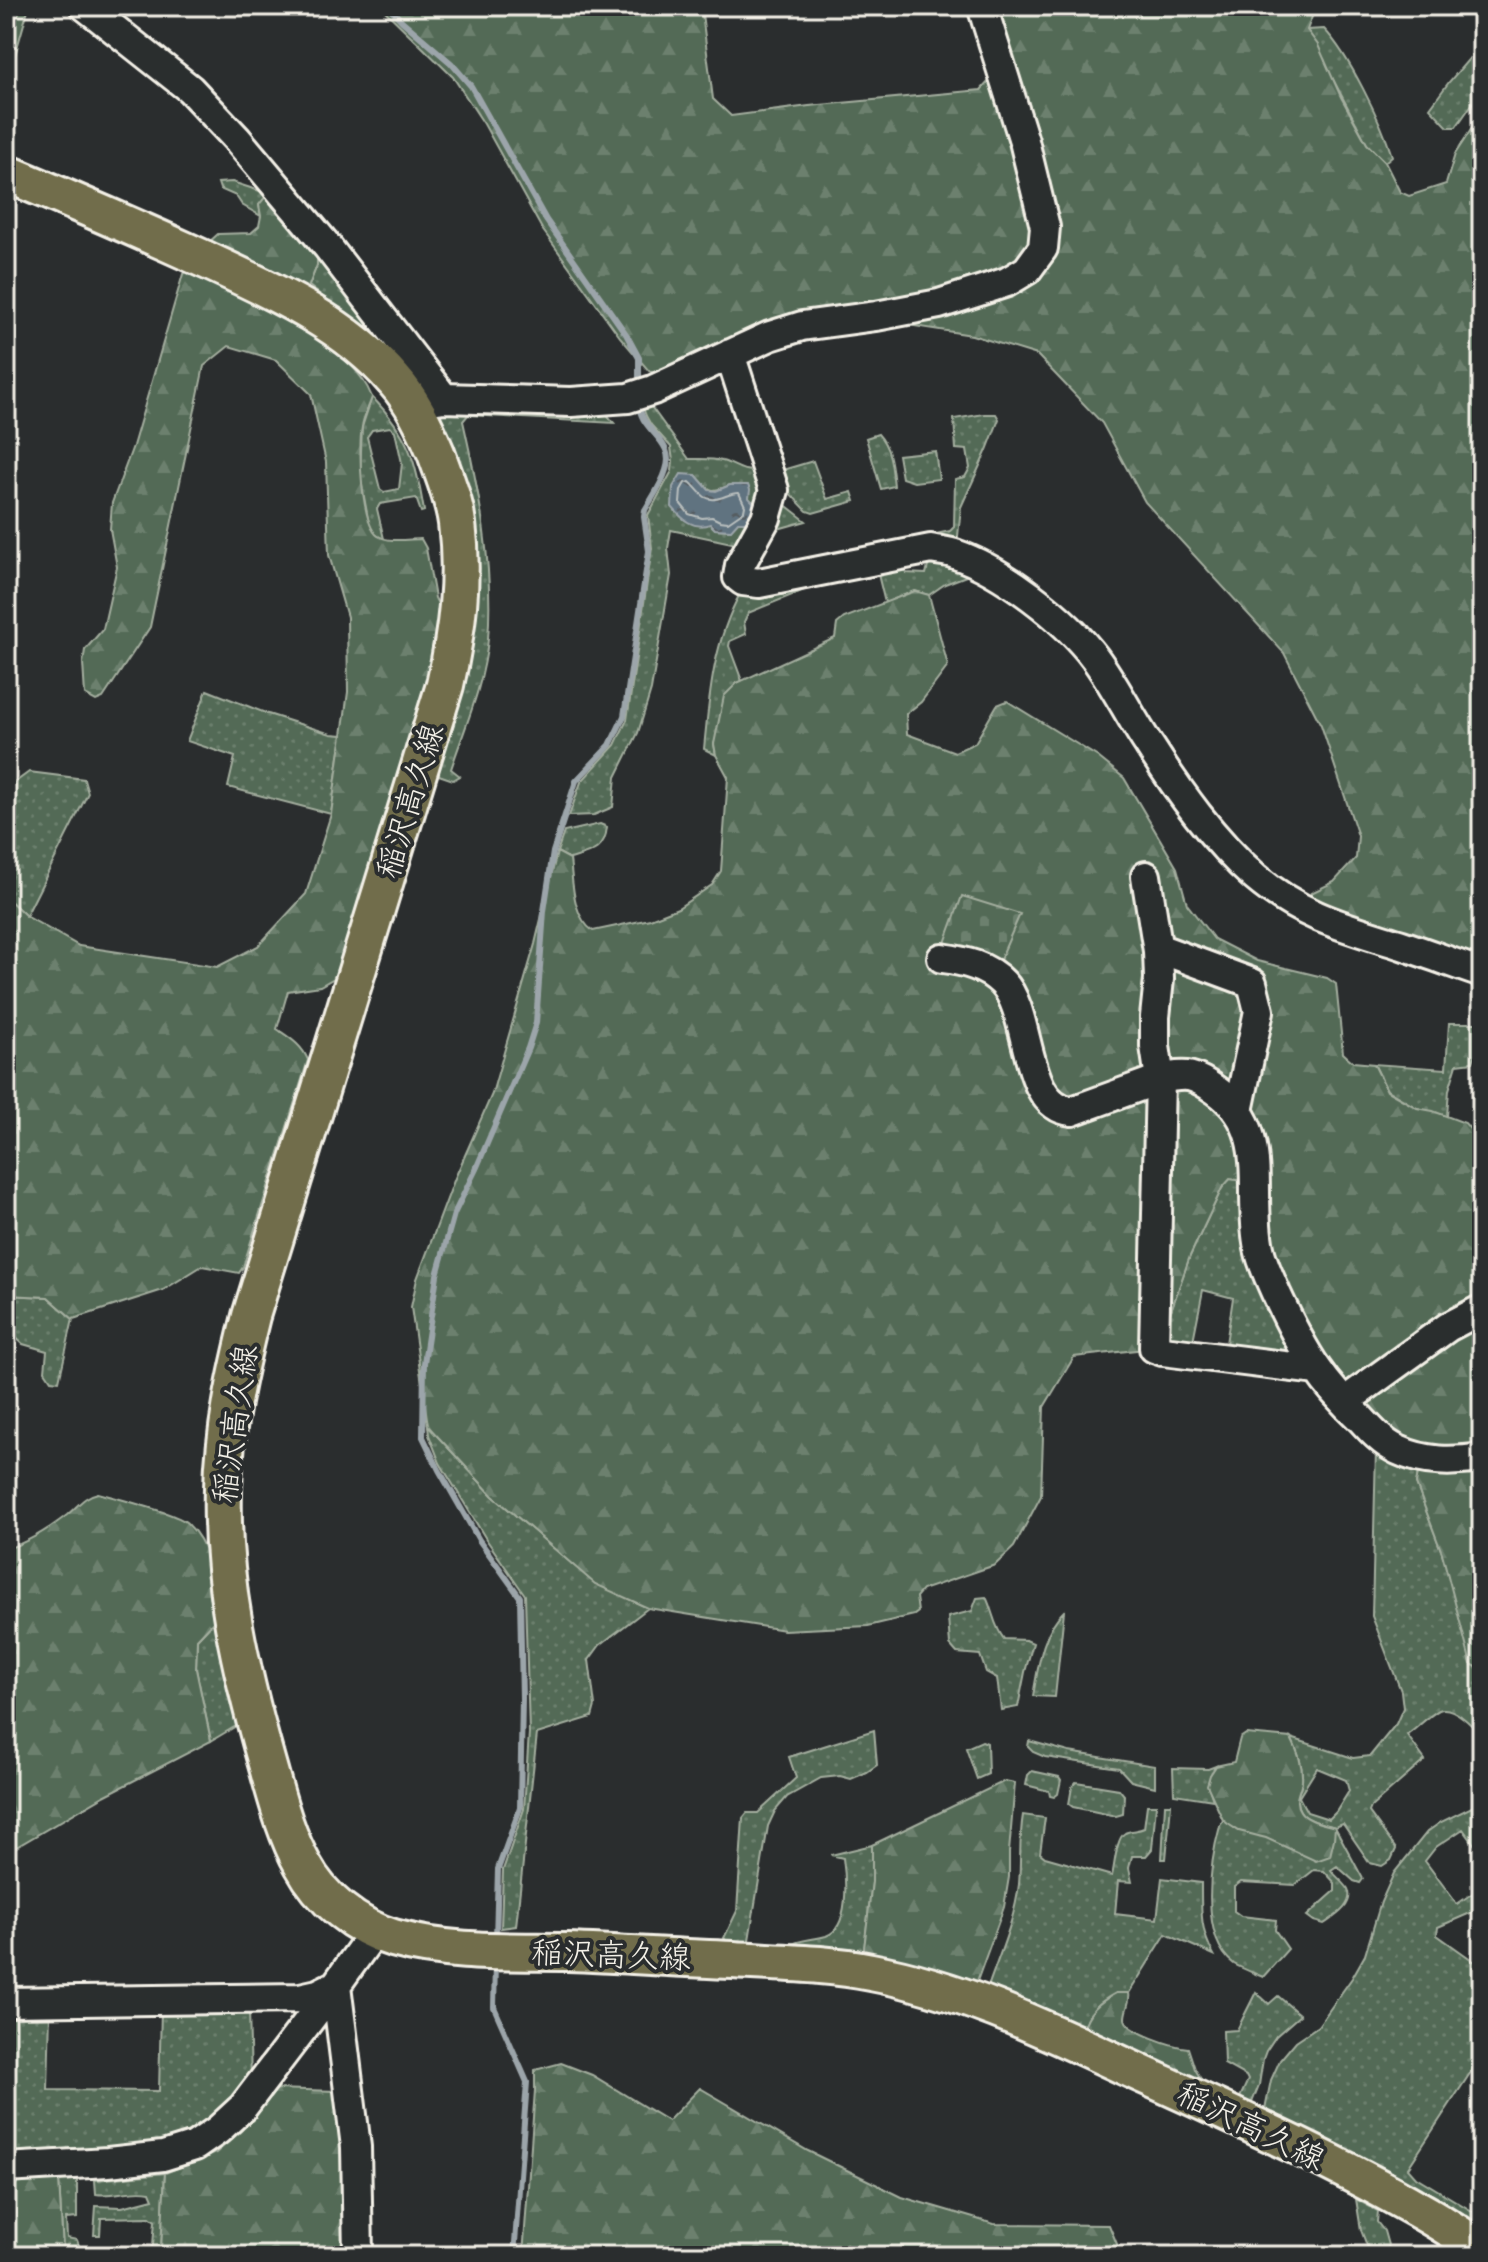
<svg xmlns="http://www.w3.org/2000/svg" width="1488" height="2262" font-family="Caveat,'Klee One',sans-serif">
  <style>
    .grass { fill: url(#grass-dots); stroke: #a4ae9f; stroke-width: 2; fill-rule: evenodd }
    .forest { fill: url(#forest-firs); stroke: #a4ae9f; stroke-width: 2 }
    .cemetery { fill: url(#cemetery-stones); stroke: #a4ae9f; stroke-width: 2 }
    .water { fill: url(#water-ripples); stroke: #9ca5aa; stroke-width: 2 }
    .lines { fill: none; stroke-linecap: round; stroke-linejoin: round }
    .shore { stroke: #b9bfbe; stroke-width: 2 }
    .stream { stroke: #9ca5aa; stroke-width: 6 }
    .minor-casing { stroke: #f4f1e8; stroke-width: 34 }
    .major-casing { stroke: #f4f1e8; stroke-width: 42 }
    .minor { stroke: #2a2d2e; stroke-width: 28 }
    .major { stroke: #716d4b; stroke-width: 36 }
    .labels { text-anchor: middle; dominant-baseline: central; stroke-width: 8; stroke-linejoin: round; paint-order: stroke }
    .street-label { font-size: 32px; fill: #f4f1e8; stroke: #2a2d2e }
  </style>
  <defs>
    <pattern id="grass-dots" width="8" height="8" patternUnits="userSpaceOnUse" patternTransform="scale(2)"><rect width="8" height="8" fill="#536a56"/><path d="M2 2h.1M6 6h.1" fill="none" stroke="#6c806e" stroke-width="1.8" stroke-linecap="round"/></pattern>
    <pattern id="forest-firs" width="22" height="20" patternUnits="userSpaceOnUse" patternTransform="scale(2)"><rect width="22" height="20" fill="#536a56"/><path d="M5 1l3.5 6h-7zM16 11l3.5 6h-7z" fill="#6c806e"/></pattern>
    <pattern id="cemetery-stones" width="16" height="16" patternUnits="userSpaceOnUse" patternTransform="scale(2)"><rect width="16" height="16" fill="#536a56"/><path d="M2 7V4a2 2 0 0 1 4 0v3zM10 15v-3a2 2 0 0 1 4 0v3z" fill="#6c806e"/></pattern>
    <pattern id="water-ripples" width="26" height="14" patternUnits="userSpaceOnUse" patternTransform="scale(2)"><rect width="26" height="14" fill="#617380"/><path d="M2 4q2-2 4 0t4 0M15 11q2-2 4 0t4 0" fill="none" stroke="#545b60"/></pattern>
  </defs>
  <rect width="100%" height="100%" fill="#2a2d2e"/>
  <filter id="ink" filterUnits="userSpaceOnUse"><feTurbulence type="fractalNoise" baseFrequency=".0125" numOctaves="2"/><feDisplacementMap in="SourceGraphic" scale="16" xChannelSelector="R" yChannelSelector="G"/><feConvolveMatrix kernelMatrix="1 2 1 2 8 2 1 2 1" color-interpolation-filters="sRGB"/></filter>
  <g filter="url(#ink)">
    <path class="grass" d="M1324 29C1349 55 1381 121 1392 156L1385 162 1367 144 1307 30Z
      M1473 54 1482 55V90L1456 127H1448L1430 108 1449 82Z
      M232 182 260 191 264 184 271 190 259 205 261 216 242 205 236 196 220 189 218 183Z
      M317 246 421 382 376 338 309 286 317 265Z
      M372 397C410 436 415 459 424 511L421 512 416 498 380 504 377 509 384 539 374 534 369 524 360 475 362 427ZM390 427 395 431 402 463 399 489 384 492 380 489 367 437 372 430Z
      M647 401 689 459C699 459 712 458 722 461 737 465 744 474 760 470L765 506 736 544 671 530 668 548 671 575 651 690 638 733 616 777 613 807 594 815 569 816 581 782 615 745 627 720 652 548 648 515 672 471 673 461 671 447 651 425 646 416 642 405ZM696 475C710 491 710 494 730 485L738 522 730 530 715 529 710 524Z
      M430 409 604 411 614 423 468 415 463 421C479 492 494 567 488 639 484 684 465 727 451 769L460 776 453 780 436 774 455 693Z
      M984 414H996L999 419 987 450 961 507 957 546 889 544 950 531 954 527 955 479 965 477 970 468 967 450 956 449 954 419Z
      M878 434C891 448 892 467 894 486L881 489 866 438Z
      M935 451 939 479 914 482 902 478 898 455Z
      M813 461 827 499 852 492 855 501 813 513 807 511 780 483 776 472Z
      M779 500 806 521 774 530Z
      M930 558 974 573 945 584 929 595 914 591 885 603 876 566 904 561 906 573 926 574Z
      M819 584 748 613 744 622 746 634 730 641 729 646 742 681 737 683 714 744 716 755 704 749C709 695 714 640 741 592Z
      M207 690 268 714 331 734 342 735 331 814 228 787 235 757 187 741Z
      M29 772 84 779 88 793 26 916 6 897V789Z
      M600 824 607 827C605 851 590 853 570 859L557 852 564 832Z
      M1449 1023H1482V1050H1477L1473 1062 1457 1064 1449 1090 1447 1116 1417 1108 1387 1090 1374 1064 1446 1069Z
      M1230 1179 1247 1181 1292 1357 1225 1350 1233 1298 1203 1290 1192 1346 1160 1342 1190 1256 1222 1188Z
      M6 1295 48 1297 73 1319 59 1381 51 1380 45 1371 47 1351 23 1344 6 1329Z
      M428 1426 493 1496 593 1582 648 1608 600 1645 589 1660 595 1706 592 1717 537 1734 516 1926 501 1928 503 1870 524 1809 529 1733 525 1595 486 1539 440 1463 429 1435Z
      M1376 1448 1419 1467 1416 1484 1442 1553 1479 1670H1482V1737C1474 1727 1453 1704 1439 1710 1428 1716 1417 1728 1407 1735L1425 1760 1371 1807 1369 1812 1396 1849 1391 1860 1382 1866 1370 1863 1343 1824 1335 1827 1363 1879 1360 1883 1354 1881 1337 1866 1331 1870C1335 1876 1345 1883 1348 1889 1355 1905 1334 1917 1324 1924L1314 1921 1307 1916 1335 1891V1883L1324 1871 1314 1870 1295 1885 1241 1882 1234 1887V1911L1241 1916 1276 1920 1275 1930 1288 1949 1263 1977C1254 1973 1243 1969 1234 1964 1199 1938 1210 1862 1220 1826L1223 1820 1239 1831 1335 1827C1325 1824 1306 1821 1300 1811 1293 1800 1300 1792 1302 1781 1303 1765 1298 1752 1291 1738L1353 1758 1370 1756 1396 1724 1403 1708 1401 1691 1372 1616ZM1317 1768 1346 1780 1349 1791 1336 1812 1329 1819 1307 1812 1299 1797Z
      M986 1597C993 1611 994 1627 1004 1639L1026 1640 1033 1643 1025 1672 1018 1707 1001 1710 997 1678 986 1672 980 1655 957 1653 950 1645 948 1617 972 1611 977 1598Z
      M1064 1611 1055 1697 1033 1696C1038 1668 1042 1631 1064 1611Z
      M218 1617 242 1717 236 1726 211 1741 196 1669 197 1639Z
      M874 1730 877 1765 867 1772 851 1779 840 1776 821 1778 787 1797 775 1811 768 1826 748 1946H731L724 1938 737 1911 743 1818 747 1813H758L796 1778 789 1757Z
      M982 1741 987 1743 988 1774 977 1779 966 1748Z
      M1029 1741 1069 1752 1155 1766V1787L1131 1781 1119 1768 1045 1757 1033 1752 1028 1747Z
      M1216 1766C1207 1781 1207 1784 1213 1800L1174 1794 1173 1768 1208 1769Z
      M1032 1771 1059 1777 1061 1780 1058 1794 1054 1797 1050 1796 1049 1791 1026 1785 1028 1775Z
      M1076 1782 1119 1789 1124 1795 1123 1814 1116 1816 1073 1807 1069 1804 1072 1787Z
      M1482 1802V1855L1463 1829 1436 1847 1425 1861 1457 1904 1482 1887V1908L1438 1927 1437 1935 1482 1967V2055L1408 2168 1416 2177 1482 2217V2233L1269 2116 1265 2110 1271 2080 1280 2060 1296 2041 1318 2026 1352 1978 1365 1955 1381 1902 1394 1873 1427 1832 1441 1822Z
      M1165 1804H1171L1166 1859H1162Z
      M1147 1805H1156L1152 1849 1146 1856H1132L1129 1868 1132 1882 1118 1881 1115 1914 1157 1919 1162 1878 1201 1883C1201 1910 1200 1931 1214 1955L1166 1934 1129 1993H1116L1083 2031 988 1993V1987C1000 1953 1015 1919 1019 1884 1021 1861 1019 1838 1023 1815L1045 1818 1040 1853 1045 1857 1112 1876C1115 1865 1116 1838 1125 1833 1131 1830 1138 1831 1144 1828Z
      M872 1845V1882L863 1957 788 1946C800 1939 812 1940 826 1936 850 1928 846 1879 843 1858L831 1855Z
      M1256 1992 1269 2004 1278 1996 1300 2015 1276 2036 1266 2051 1263 2059 1259 2085 1251 2105 1237 2104 1248 2080 1246 2076 1224 2064 1223 2031 1237 2030Z
      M161 2010 249 2011 251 2079 226 2108 194 2131 162 2145 6 2157V2013L50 2012 48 2090 159 2091Z
      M165 2173 161 2250 156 2256H146L153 2245 155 2221 150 2217 101 2218 100 2235H94L96 2206 122 2207 153 2199 150 2192C130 2188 115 2197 96 2194L95 2180Z
      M59 2180H77V2218L66 2219 67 2238 77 2240 81 2251 88 2254V2256H67L63 2251Z
      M1356 2199 1378 2211 1377 2222 1384 2231 1391 2256H1371L1361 2230Z"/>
    <path class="forest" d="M6 6H29L6 87Z
      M380 6H701L713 99 731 116 809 106 981 90 990 80 975 6H1316L1307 30 1318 45 1341 97 1367 144 1385 162 1400 192 1409 196 1446 184 1455 154 1482 113V966L1309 906 1311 893 1334 882 1356 858 1358 836 1321 725 1284 653 1145 502 1102 423 1037 355 972 335 889 322 852 326 663 377 649 371 620 337 542 229 484 124 453 77Z
      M271 190 317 246V265L298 313 300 325C328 346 359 364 372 397 369 407 363 417 362 427 358 447 361 524 378 536 389 543 409 539 421 539L426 548 435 598 444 616 439 650 343 957 334 978 320 986 288 991 277 1029C290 1038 302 1045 308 1060L243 1267 239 1273 202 1266 163 1290 73 1319 48 1297 6 1295V897L26 916 79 946 217 967 258 946 306 894 331 814 348 692 347 617 329 555 326 462 311 394 276 360 229 346 204 366 150 627 103 698 96 701 85 695 83 663 85 650 103 629 117 567 110 529 112 503 133 446 183 274 208 243 218 234 251 233 259 226 261 216 259 205Z
      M915 591 929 595 948 666 921 702 906 714 907 734 955 752 975 743 997 705 1007 701 1098 757 1124 778 1177 868 1187 904 1214 939 1257 961 1327 978 1336 984 1343 1053 1353 1062 1374 1064 1387 1091 1417 1108 1433 1111 1465 1123 1482 1143V1670L1471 1664 1442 1553 1416 1484 1419 1467 1382 1433 1290 1313 1247 1181 1230 1179 1222 1188 1190 1256 1160 1342 1145 1349 1074 1357 1044 1407 1041 1496 1014 1547 995 1565 922 1590 916 1597 918 1612 914 1615 868 1626 784 1630 648 1608 595 1584 493 1496 428 1426 411 1307 417 1279 455 1178 492 1094 535 944 557 852 570 859C573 883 572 916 593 931L650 919 678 908 712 885 721 871 728 777 716 755 714 744 724 696 737 683 835 638 837 624 844 618Z
      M98 1493C113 1497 180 1515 187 1523 213 1547 214 1585 218 1617L197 1639 196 1669 211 1741 102 1797 6 1853V1549C29 1542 49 1529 67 1515 78 1506 84 1496 98 1493Z
      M1246 1734 1291 1738C1298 1752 1303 1765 1302 1781 1300 1792 1293 1800 1300 1811 1306 1821 1325 1824 1335 1827L1334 1839 1330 1856 1316 1861 1266 1838 1239 1831 1228 1824 1223 1820 1207 1785 1210 1775 1216 1766 1234 1762 1240 1738Z
      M1005 1781 1015 1783 1009 1852V1877L1004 1907 977 1981 972 1984 863 1957 872 1882V1845Z
      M1116 1993H1129C1131 2002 1125 2009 1125 2018 1125 2032 1176 2047 1188 2048L1195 2069 1202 2081 1201 2087 1083 2031C1087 2012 1099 2002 1116 1993Z
      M561 2063 592 2075 668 2121 700 2088 808 2151 902 2197 994 2224 1109 2225 1122 2256H523L535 2090V2070Z
      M276 2089 336 2091 346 2178 347 2256H156L161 2250 165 2173 216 2153 241 2131Z
      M59 2180 63 2251 67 2256H6V2181Z"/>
    <path class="cemetery" d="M962 896 1020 914 1000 960 945 943Z"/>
    <path class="water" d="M681 474 696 475 709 490 716 491 730 485H748L750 490 749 498 754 503 752 514 745 522H738L731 530 715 529 710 524C693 530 682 519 672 507L673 487Z"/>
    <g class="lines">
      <path class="shore" d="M690 482C695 486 700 494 705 497 717 504 728 492 739 493L745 506 744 511 728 522 720 521 712 517 702 518 689 514 680 503 681 490 685 483Z"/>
      <path class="stream" d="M388 6 402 21 451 63 471 86 546 220 626 334 639 358V387
        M496 1939 498 1869 520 1808 522 1699 520 1597 479 1540 439 1470 423 1437 424 1363 437 1275 454 1214 476 1169 528 1048 536 1023 544 911 553 852 576 781 610 745 624 716 649 551 644 517 645 510C652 498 662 484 666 470 677 440 638 431 639 402
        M495 1963 494 2007 527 2082 514 2256"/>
      <defs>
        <path id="minor" d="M85 6 190 89 237 139 327 246 444 398
          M730 354 774 490 766 518 740 565 738 577 743 581 759 583 931 549C939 551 948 551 955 554 1002 570 1065 618 1095 658 1115 685 1130 717 1149 745 1179 792 1213 840 1255 877 1302 917 1345 927 1402 945 1429 954 1455 964 1482 973
          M411 403 444 398 571 402 628 398 653 390 770 336 802 326 876 316 939 304 1007 282 1027 270 1043 248 1045 227 1024 141 982 6
          M1158 948 1252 983 1259 1011 1238 1111
          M942 958C964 961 987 966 1003 983 1032 1013 1022 1107 1072 1111L1160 1079 1155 1046V1017L1159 979 1158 951 1146 876
          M1317 1370 1163 1351 1154 1348 1160 1079C1188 1073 1193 1074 1217 1091 1272 1130 1247 1191 1259 1248 1262 1263 1270 1279 1276 1293 1288 1319 1301 1346 1317 1369 1329 1387 1345 1404 1361 1419 1372 1431 1383 1443 1398 1450 1425 1463 1453 1462 1482 1458
          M1344 1402 1448 1327 1482 1309
          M336 1985 356 2147 358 2256
          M6 2002 300 1998 318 1994 336 1985 374 1932
          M6 2168 108 2162 163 2156 195 2146 218 2130 243 2107 336 1985"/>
        <path id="major" d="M6 173C73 201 140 230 206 260 273 291 345 323 394 380 413 401 425 427 436 453 444 476 454 499 457 523 464 578 457 631 445 685L251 1316C237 1373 224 1430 223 1488 220 1582 241 1671 266 1760 276 1795 285 1833 303 1865 321 1899 356 1927 393 1938 450 1954 509 1951 568 1952 623 1954 678 1958 733 1960 779 1963 826 1963 871 1972 968 1990 1057 2035 1146 2076 1238 2118 1332 2160 1419 2210 1441 2222 1461 2236 1482 2249"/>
      </defs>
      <use href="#minor" class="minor-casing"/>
      <use href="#major" class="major-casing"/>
      <use href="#minor" class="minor"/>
      <use href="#major" class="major"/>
    </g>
  </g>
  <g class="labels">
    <g class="street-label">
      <text transform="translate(410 801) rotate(-73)">稲沢高久線</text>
      <text transform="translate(235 1424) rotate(-82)">稲沢高久線</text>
      <text transform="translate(611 1955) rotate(2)">稲沢高久線</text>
      <text transform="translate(1251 2126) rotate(26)">稲沢高久線</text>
    </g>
  </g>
  <rect width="1488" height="2262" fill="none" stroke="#2a2d2e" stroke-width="32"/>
  <rect x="16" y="16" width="1456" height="2230" fill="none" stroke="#f4f1e8" stroke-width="3" filter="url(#ink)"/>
</svg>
